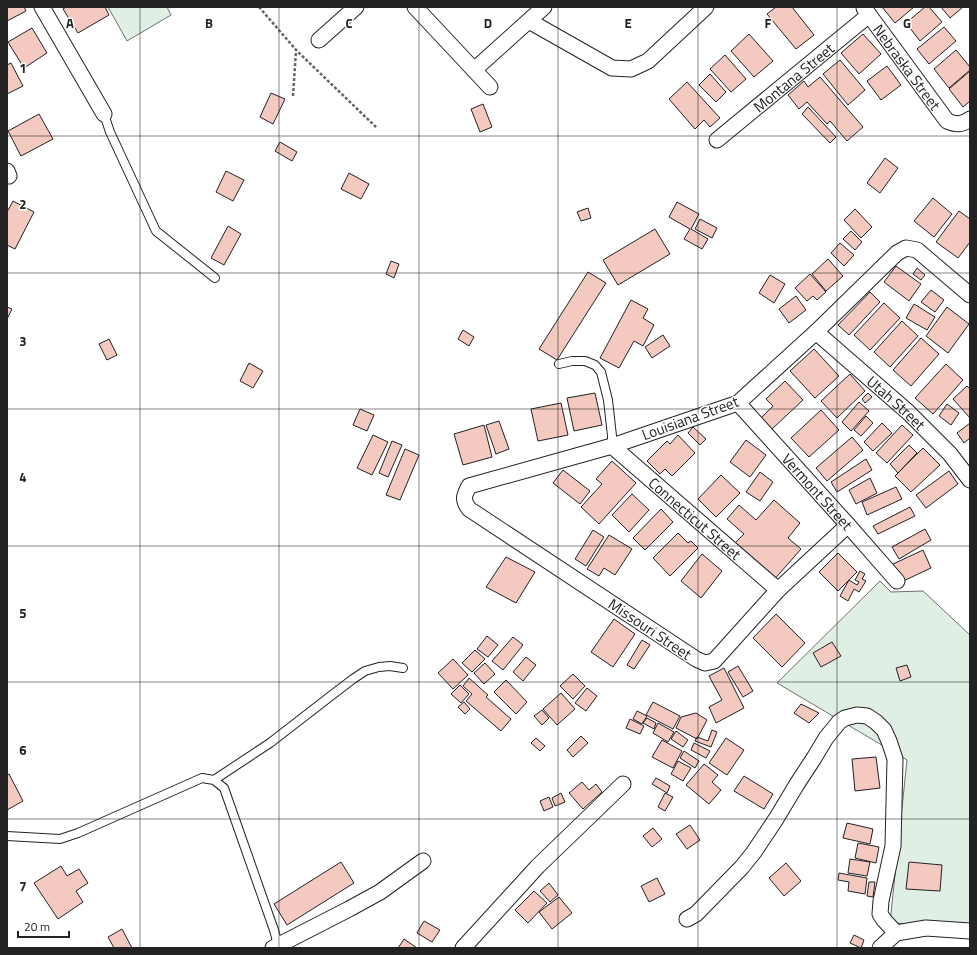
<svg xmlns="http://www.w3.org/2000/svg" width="977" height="955" font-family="'Titillium Web',sans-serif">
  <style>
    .green { fill: #e0efe3; stroke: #6f6f6f }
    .building { fill: #f3c9c0; stroke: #222 }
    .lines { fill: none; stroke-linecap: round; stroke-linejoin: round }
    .service-casing { stroke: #222; stroke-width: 10 }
    .minor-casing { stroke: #222; stroke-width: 17 }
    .path { stroke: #646464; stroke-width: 2.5; stroke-dasharray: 3 2; stroke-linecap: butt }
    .service { stroke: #fff; stroke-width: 8 }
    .minor { stroke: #fff; stroke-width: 15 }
    .grid { fill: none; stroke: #222; stroke-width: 1; stroke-opacity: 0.55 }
    .labels { text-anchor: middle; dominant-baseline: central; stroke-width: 3; stroke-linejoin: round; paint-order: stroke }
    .street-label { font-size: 15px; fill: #222; stroke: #fff }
    .grid-label { font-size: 13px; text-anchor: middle; font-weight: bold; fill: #222; stroke: #fff; stroke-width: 3; stroke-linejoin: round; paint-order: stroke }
  </style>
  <rect width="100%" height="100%" fill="#fff"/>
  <path class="green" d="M108 7H167L171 15 127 41Z
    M880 581 891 592 923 591 970 635V926L890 923 907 760 777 683Z"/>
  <path class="building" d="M7 7H24L26 11 7 21Z
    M66 7H105L109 15 78 33 63 9Z
    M776 7H792L814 35 796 49 767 14Z
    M882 7H914L895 23Z
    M925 7H929L942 22 920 41 906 23Z
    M941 7H963L950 18Z
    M944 27 956 41 929 64 917 49Z
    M32 28 47 53 24 68 8 42Z
    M749 34 773 61 754 77 731 51Z
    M863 34 881 54 859 74 841 53Z
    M956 50 970 67V70L949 88 934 69Z
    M725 55 746 79 731 92 710 69Z
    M840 60 865 90 848 105 823 74Z
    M11 63 23 86 7 94V65Z
    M887 66 901 85 881 100 867 81Z
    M970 71V101L963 107 949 89Z
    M710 74 726 92 716 102 699 85Z
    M820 77 863 127 847 141 830 121 827 124 807 102 799 109 788 95 804 81 808 87Z
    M687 82 720 118 710 127 704 120 695 129 669 99Z
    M271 93 285 99 273 124 260 117Z
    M483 104 492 127 480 132 471 109Z
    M808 107 836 137 830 143 802 114Z
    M39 114 53 139 21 156 8 131Z
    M280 142 297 152 292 161 275 151Z
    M885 158 898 168 880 193 867 183Z
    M226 171 244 180 233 201 216 192Z
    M349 173 369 184 361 199 341 189Z
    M933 198 952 214 934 237 914 221Z
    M13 201 34 212 15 249 7 245V212Z
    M677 202 699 214 691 229 708 239 702 249 684 239 690 229 669 217Z
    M588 208 591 218 581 221 577 212Z
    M855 209 872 227 861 238 844 220Z
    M959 211 970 219V242L958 258 936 242Z
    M700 219 717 228 712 238 695 229Z
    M228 226 241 234 224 265 211 258Z
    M655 229 670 254 618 285 603 260Z
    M851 231 862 242 855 250 843 239Z
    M840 243 854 255 844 266 831 253Z
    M828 259 843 276 826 291 812 274Z
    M391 261 399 264 394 278 386 274Z
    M896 266 921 284 909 301 884 282Z
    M917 268 925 275 921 280 913 274Z
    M588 272 606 283 557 360 539 349Z
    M810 274 826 292 817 300 813 296 807 301 795 288Z
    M770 275 785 284 774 303 759 293Z
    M931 290 944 300 935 312 921 302Z
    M870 292 880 302 849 335 838 325Z
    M796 296 806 310 789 323 779 309Z
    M631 300 648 309 643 318 654 325 643 346 634 341 619 368 600 358Z
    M884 303 900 318 870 350 854 335Z
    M914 304 935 317 927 330 906 318Z
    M7 307 12 309 7 319Z
    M947 307 969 324 948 353 926 336Z
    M902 321 918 336 890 367 874 352Z
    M463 330 474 337 469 346 458 339Z
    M663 335 670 346 652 358 645 347Z
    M921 338 939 354 911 386 893 370Z
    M109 339 117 355 107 360 99 344Z
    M814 349 839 376 815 398 790 371Z
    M249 363 263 371 253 388 240 381Z
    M946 364 963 380 933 414 915 398Z
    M850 374 865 391 837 418 821 401Z
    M785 381 803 400 772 429 761 418 773 406 766 399Z
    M967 386 970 389V418L953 399Z
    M595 393 602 425 574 431 567 398Z
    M868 393 872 397 865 403 862 399Z
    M859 402 869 411 851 431 842 422Z
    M561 403 568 435 538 441 531 409Z
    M947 404 959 413 951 425 939 416Z
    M360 409 374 415 367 431 353 425Z
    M821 410 839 430 809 457 791 438Z
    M866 416 873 423 861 436 854 430Z
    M499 421 509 449 496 454 486 425Z
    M882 423 892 433 873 451 864 442Z
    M970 423V438L964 443 957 433Z
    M484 425 492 457 463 465 454 434Z
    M902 425 913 435 887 463 876 453Z
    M693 427 706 439 700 445 688 433Z
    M373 435 388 442 372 475 357 468Z
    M678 435 695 453 672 476 665 469 660 474 647 461 667 441 670 444Z
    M852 437 863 450 827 481 816 468Z
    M746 440 766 455 750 477 730 462Z
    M392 441 402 445 388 477 379 473Z
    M909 445 917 453 898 473 890 464Z
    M923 448 940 465 911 492 895 476Z
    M405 449 419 455 400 500 386 495Z
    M866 459 872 470 837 492 831 482Z
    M612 461 636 483 599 524 581 507 602 484 596 479Z
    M563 470 590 491 580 504 553 483Z
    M949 471 958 484 926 508 916 495Z
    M760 472 773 482 760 501 746 492Z
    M721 475 740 493 716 517 698 499Z
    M870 478 877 493 856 504 849 490Z
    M896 487 902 499 867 515 862 502Z
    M632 494 649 510 629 532 612 515Z
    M774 500 800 523 788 538 801 549 773 581 733 545 744 534 727 519 739 505 756 520Z
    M910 507 915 516 878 534 873 526Z
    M661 509 673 522 645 550 633 538Z
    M925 529 931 540 899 559 892 547Z
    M593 530 604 537 586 566 575 559Z
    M678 533 688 543 691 541 698 548 670 576 653 558Z
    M609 535 632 549 615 575 604 568 599 576 587 569Z
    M923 550 931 568 899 583 891 565Z
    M838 553 857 572 838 591 819 572Z
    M702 554 722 571 701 598 681 581Z
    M506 557 535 572 516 603 486 587Z
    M860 571 865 574 862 579 866 581 859 592 854 589 848 601 840 596 849 580 857 585 859 582 855 580Z
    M776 614 805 643 782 667 753 638Z
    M614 619 635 634 613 667 591 652Z
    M487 636 498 645 488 657 477 649Z
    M513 637 523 645 503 670 492 661Z
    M642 640 650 645 634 669 627 665Z
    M832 642 841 656 821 667 813 653Z
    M475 650 485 659 472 672 462 663Z
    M526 657 536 665 523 681 513 672Z
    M453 659 468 675 453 689 438 673Z
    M485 663 495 674 484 684 474 673Z
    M907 665 911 677 900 681 896 668Z
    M738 666 753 691 743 697 728 672Z
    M724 668 744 708 716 723 709 707 722 700 709 676Z
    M573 674 585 686 573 699 560 686Z
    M469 678 488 695 486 697 511 719 501 731 466 701 472 694 463 686Z
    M506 680 527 702 516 714 494 692Z
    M460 685 469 694 461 703 451 694Z
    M587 688 597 696 586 711 575 703Z
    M561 693 575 709 557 725 543 709Z
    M464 702 470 709 465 714 458 707Z
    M653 702 680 716 673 729 646 715Z
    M801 704 819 713 809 723 794 713Z
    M542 710 549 718 542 725 534 716Z
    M637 711 647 716 642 724 633 719Z
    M696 713 707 720 697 739 676 728 681 717Z
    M647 718 656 723 654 729 643 723Z
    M630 719 644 726 640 734 626 728Z
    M658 723 674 732 668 742 653 733Z
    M712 730 717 732 711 747 695 741 697 737 708 741Z
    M676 731 688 740 683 747 671 739Z
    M581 736 588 743 573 757 567 750Z
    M536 738 545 746 540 751 531 743Z
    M726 738 744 750 727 775 709 763Z
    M662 740 682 751 673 768 652 757Z
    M694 743 710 751 706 758 691 750Z
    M684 751 699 761 695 768 680 758Z
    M876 757 880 788 855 791 852 759Z
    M678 761 691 768 683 781 671 774Z
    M704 764 718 775 712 782 721 790 709 804 686 785Z
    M9 774 23 801 7 810V775Z
    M744 776 773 794 764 809 734 791Z
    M656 778 670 786 667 793 652 784Z
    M582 782 589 790 596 784 602 792 583 809 569 793Z
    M561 793 565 802 555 806 552 798Z
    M665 793 673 797 665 811 658 807Z
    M549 797 553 807 544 811 540 801Z
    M847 823 873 829 870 844 843 838Z
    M690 825 700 840 687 849 676 834Z
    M653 828 662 839 652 847 643 836Z
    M858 843 879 847 876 863 855 858Z
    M850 859 870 862 867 876 848 873Z
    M341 862 354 883 287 925 274 904Z
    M909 862 942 865 940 891 906 889Z
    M786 863 801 881 784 896 769 878Z
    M61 866 67 876 79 869 88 883 76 891 83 902 58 919 34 883Z
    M839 873 867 878 865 894 848 891 849 882 838 880Z
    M657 878 665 894 649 902 641 886Z
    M869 882H875L873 897 867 896Z
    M549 883 558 895 550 902 540 891Z
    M534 891 547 903 528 923 515 910Z
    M559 897 572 913 552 929 539 912Z
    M424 921 440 930 432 942 417 933Z
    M122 929 132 948H114L108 937Z
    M854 935 864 940 861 948 850 943Z
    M404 939 417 948H398Z"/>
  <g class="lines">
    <defs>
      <path id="service" d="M104 114 110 132 156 231 215 278
        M559 364 572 361H585L595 365 601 372 608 400 612 436V446
        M214 780 270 743 332 695 353 679 365 671 379 667 390 666 403 668
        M7 836 60 839 78 833 202 778 214 780 224 788 274 930 278 945"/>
      <g id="minor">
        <path d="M42 7 104 114"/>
        <path d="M415 7 490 87"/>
        <path id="s1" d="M864 8 947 121C956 125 962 125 970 119"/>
        <path d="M529 21 612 68 631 69 648 61 706 7"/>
        <path d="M319 40 356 7"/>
        <path d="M474 70 544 7"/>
        <path id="s2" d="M717 140 869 15"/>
        <path d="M7 171 9 176"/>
        <path id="s3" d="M816 332 908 412 950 454 970 480"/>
        <path id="s4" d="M738 403 848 525 897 581"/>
        <path id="s5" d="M612 446 778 590"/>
        <path d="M848 525 778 590 714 661 705 663 696 659 469 509C462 499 464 496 469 486L612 446 738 403 816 332 897 253 906 248 917 250 970 295"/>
        <path d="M687 919 696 914 742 867 754 852 776 819 797 784 814 758 826 738 839 722 845 718 857 715 867 716 876 722 884 730 889 741 895 759 893 846 881 901 880 914 884 920 896 933"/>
        <path d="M896 933 926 928 970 931"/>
        <path d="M273 948 349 909 380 892 423 861"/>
        <path d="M463 948 538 866 623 784"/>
        <path d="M880 948 896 933"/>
      </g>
    </defs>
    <use href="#service" class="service-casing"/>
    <use href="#minor" class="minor-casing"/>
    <path class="path" d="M259 7 297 51 377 128
      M293 96 296 51"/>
    <use href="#service" class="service"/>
    <use href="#minor" class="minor"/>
  </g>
  <path class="grid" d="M140 7V948M279 7V948M419 7V948M558 7V948M698 7V948M837 7V948M7 136H970M7 273H970M7 409H970M7 546H970M7 682H970M7 819H970"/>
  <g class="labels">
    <g class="street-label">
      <text stroke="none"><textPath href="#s1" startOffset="73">Nebraska Street</textPath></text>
      <text stroke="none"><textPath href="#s2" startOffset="99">Montana Street</textPath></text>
      <text stroke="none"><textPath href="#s3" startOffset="107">Utah Street</textPath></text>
      <text transform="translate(690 418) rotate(-20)">Louisiana Street</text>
      <text stroke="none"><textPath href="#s4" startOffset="119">Vermont Street</textPath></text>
      <text stroke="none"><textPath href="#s5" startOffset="110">Connecticut Street</textPath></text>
      <text transform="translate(650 629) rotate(34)">Missouri Street</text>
    </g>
  </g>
  <g class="grid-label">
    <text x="70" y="28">A</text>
    <text x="209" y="28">B</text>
    <text x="349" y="28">C</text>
    <text x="488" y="28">D</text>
    <text x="628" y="28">E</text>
    <text x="768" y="28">F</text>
    <text x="907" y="28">G</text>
    <text x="23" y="73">1</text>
    <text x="23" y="209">2</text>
    <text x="23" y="346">3</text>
    <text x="23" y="482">4</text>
    <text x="23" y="618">5</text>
    <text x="23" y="755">6</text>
    <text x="23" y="891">7</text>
  </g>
  <rect width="977" height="955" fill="none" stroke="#222222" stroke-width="16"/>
  <path d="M18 931v6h51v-6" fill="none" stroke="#222222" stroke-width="2"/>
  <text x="24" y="931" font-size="12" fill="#222222" stroke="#ffffff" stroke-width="3" paint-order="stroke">20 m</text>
</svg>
